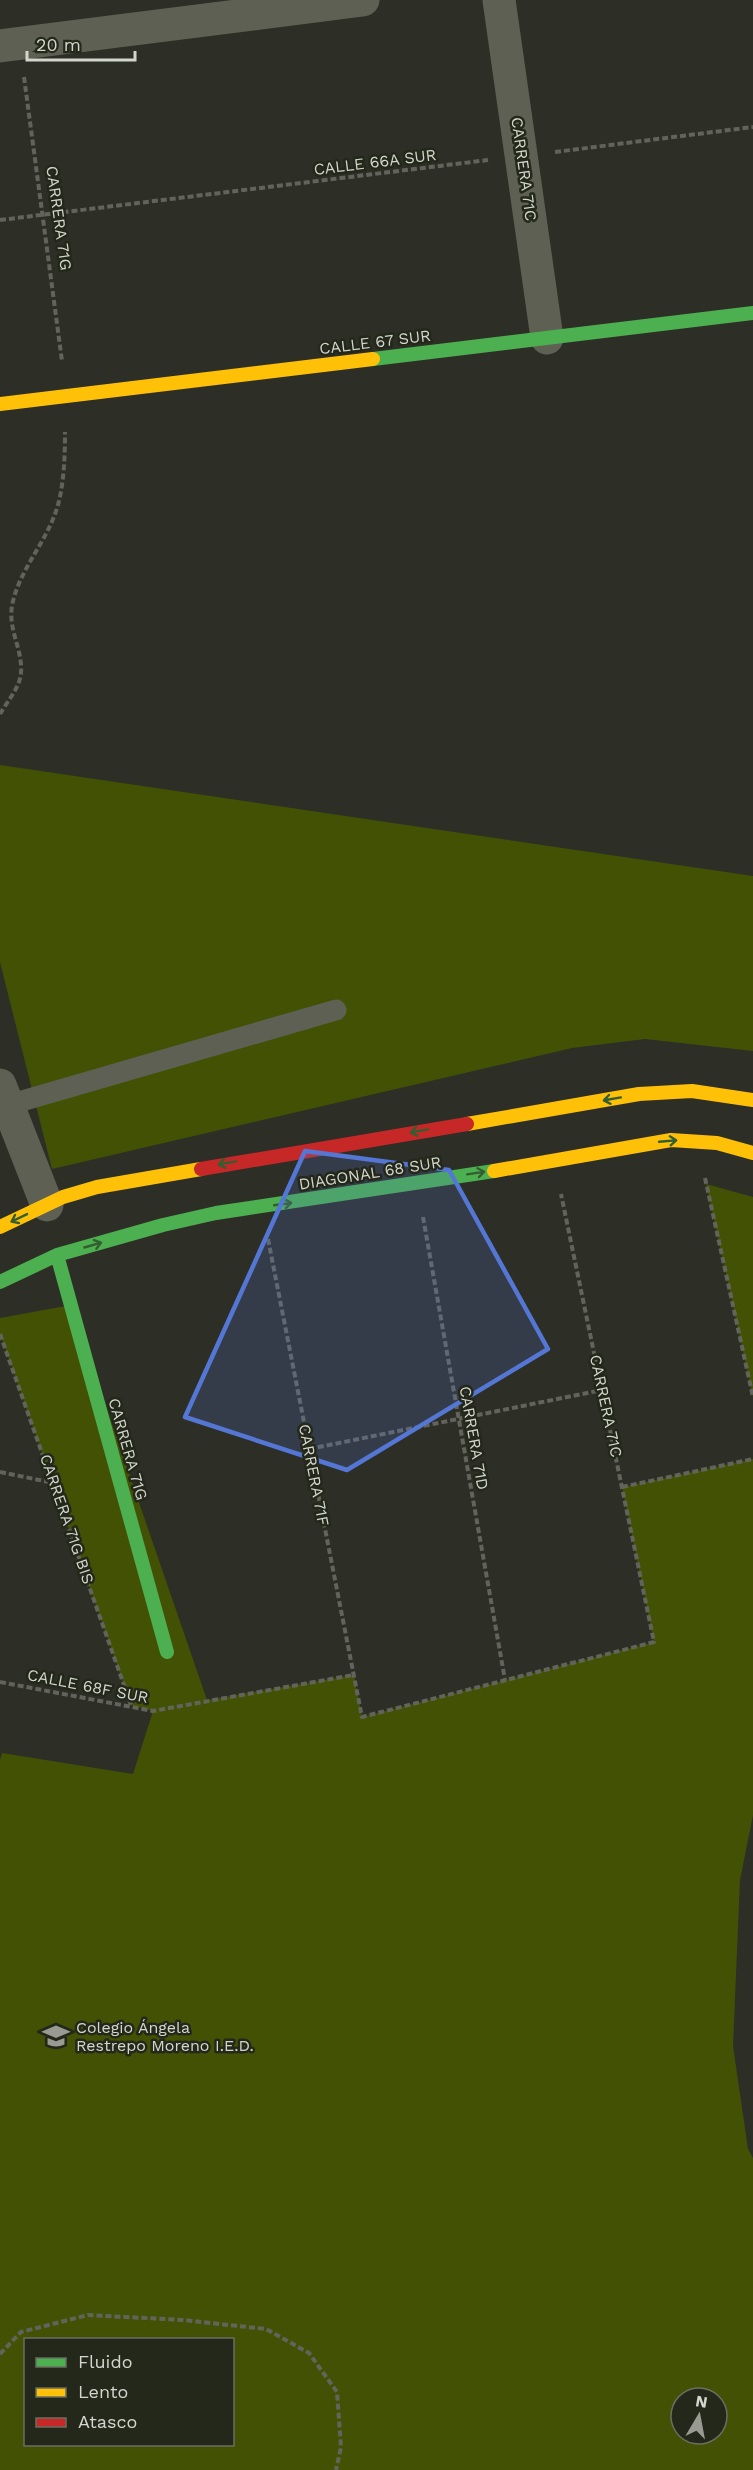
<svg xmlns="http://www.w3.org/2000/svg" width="753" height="2470" font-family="'Work Sans',sans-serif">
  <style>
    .green { fill: #435105; fill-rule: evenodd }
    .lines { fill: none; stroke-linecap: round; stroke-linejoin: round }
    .path { stroke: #62645b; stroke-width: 4; stroke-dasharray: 6 3; stroke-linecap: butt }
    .lane { stroke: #5d6053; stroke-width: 21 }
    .street { stroke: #5d6053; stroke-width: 33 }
    .fast { stroke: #4caf50; stroke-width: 14 }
    .slow { stroke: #ffc107; stroke-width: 14 }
    .jam { stroke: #c62828; stroke-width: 14 }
    .oneway { stroke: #345e30 }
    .marked { fill: #5477d5; fill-opacity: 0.2; stroke: #5477d5; stroke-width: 4.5; stroke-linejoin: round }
    .labels { text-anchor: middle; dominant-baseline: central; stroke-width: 5; stroke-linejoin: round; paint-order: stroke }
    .street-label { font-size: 16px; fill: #d3d6cd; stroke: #24281a }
    .poi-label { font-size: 16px; fill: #d3d6cd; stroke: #24281a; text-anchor: start }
  </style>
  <rect width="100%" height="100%" fill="#2d2e26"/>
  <path class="green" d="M0 765 753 876V1051L645 1039 572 1048 52 1169 0 962Z
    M706 1184 753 1197V1397Z
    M71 1305 207 1700 354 1675 362 1717 654 1642 622 1487 753 1459V1815L740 1880 733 2046 748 2149 753 2158V2470H0V1760L2 1753 133 1774 153 1711 131 1705 0 1334V1318ZM26 2340H232V2444H26ZM681 2398H717V2434H681Z"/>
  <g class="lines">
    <path class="path" d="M24 77 62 361
      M555 152 753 127
      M0 220 488 160
      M0 714C7 702 20 687 21 673 23 648 6 628 13 601 21 569 44 544 55 514 64 491 65 456 65 432
      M705 1178 753 1397
      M423 1217 505 1680
      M268 1239 362 1717 654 1642 561 1194
      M0 1334 131 1705
      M309 1449 602 1390
      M0 1472 54 1483
      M622 1487 753 1459
      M0 1682 153 1711 353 1675
      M0 2354 21 2332 88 2315 183 2320 266 2329 309 2353 337 2392 341 2447 336 2470"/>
    <path class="lane" d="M8 1105 336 1010"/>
    <path class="street" d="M499 0 547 338
      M0 46 363 0
      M0 1085 47 1205"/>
    <path class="fast" d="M373 359 753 313
      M57 1255 167 1652
      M0 1282 57 1255 163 1225 216 1213 494 1171"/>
    <path class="slow" d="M0 404 373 359
      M467 1124 639 1094 692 1091 753 1100
      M494 1171 671 1140 717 1143 753 1153
      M0 1227 63 1197 97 1187 201 1169"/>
    <path class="jam" d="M201 1169 467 1124"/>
  </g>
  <defs><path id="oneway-shaft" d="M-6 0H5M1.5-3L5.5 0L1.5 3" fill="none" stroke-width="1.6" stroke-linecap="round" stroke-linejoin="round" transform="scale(1.5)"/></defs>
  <g class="oneway">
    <use href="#oneway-shaft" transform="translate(612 1099) rotate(170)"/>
    <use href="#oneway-shaft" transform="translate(419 1131) rotate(170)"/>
    <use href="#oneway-shaft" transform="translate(668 1141) rotate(-5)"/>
    <use href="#oneway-shaft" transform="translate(227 1163) rotate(170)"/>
    <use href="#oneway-shaft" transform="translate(476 1173) rotate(-9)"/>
    <use href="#oneway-shaft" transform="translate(283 1204) rotate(-8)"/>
    <use href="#oneway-shaft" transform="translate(19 1218) rotate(154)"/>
    <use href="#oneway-shaft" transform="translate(93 1245) rotate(-16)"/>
  </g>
  <path class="marked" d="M305 1151 449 1170 548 1349 347 1470 185 1417Z"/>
  <defs>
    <symbol id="school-bare" viewBox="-9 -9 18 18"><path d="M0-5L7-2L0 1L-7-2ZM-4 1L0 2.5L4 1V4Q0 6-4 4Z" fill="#999b93" stroke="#24281a" stroke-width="2.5" paint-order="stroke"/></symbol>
  </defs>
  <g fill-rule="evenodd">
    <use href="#school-bare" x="37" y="2017" width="38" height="38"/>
  </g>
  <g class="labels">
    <g class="street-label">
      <text transform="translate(375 162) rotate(-7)">CALLE 66A SUR</text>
      <text transform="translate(524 169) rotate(82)">CARRERA 71C</text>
      <text transform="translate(59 218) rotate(82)">CARRERA 71G</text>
      <text transform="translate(375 342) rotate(-7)">CALLE 67 SUR</text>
      <text transform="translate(370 1173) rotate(-9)">DIAGONAL 68 SUR</text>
      <text transform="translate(606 1406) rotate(78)">CARRERA 71C</text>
      <text transform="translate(474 1438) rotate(80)">CARRERA 71D</text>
      <text transform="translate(128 1449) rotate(74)">CARRERA 71G</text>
      <text transform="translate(314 1475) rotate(79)">CARRERA 71F</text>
      <text transform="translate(67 1519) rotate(71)">CARRERA 71G BIS</text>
      <text transform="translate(88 1686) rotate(11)">CALLE 68F SUR</text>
    </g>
    <g class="poi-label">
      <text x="76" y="2027">Colegio Ángela<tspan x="76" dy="18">Restrepo Moreno I.E.D.</tspan></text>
    </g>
  </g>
  <rect x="24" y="2338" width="210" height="108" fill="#24281a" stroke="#6a6e62" stroke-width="1.5"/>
  <rect x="36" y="2358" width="30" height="9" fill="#4caf50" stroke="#6a6e62" stroke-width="1.5"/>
  <text x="78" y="2368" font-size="18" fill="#d3d6cd">Fluido</text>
  <rect x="36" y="2388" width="30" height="9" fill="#ffc107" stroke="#6a6e62" stroke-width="1.5"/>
  <text x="78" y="2398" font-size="18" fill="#d3d6cd">Lento</text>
  <rect x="36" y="2418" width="30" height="9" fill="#c62828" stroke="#6a6e62" stroke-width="1.5"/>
  <text x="78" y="2428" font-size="18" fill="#d3d6cd">Atasco</text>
  <g transform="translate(699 2416) rotate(10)"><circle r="28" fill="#24281a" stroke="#6a6e62" stroke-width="1.5"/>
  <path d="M0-4.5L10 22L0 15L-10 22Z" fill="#999b93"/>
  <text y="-9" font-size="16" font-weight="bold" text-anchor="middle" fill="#d3d6cd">N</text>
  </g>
  <path d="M27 51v9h108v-9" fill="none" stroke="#d3d6cd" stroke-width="3"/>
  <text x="36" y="51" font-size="18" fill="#d3d6cd" stroke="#24281a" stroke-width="4.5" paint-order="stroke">20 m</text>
</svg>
